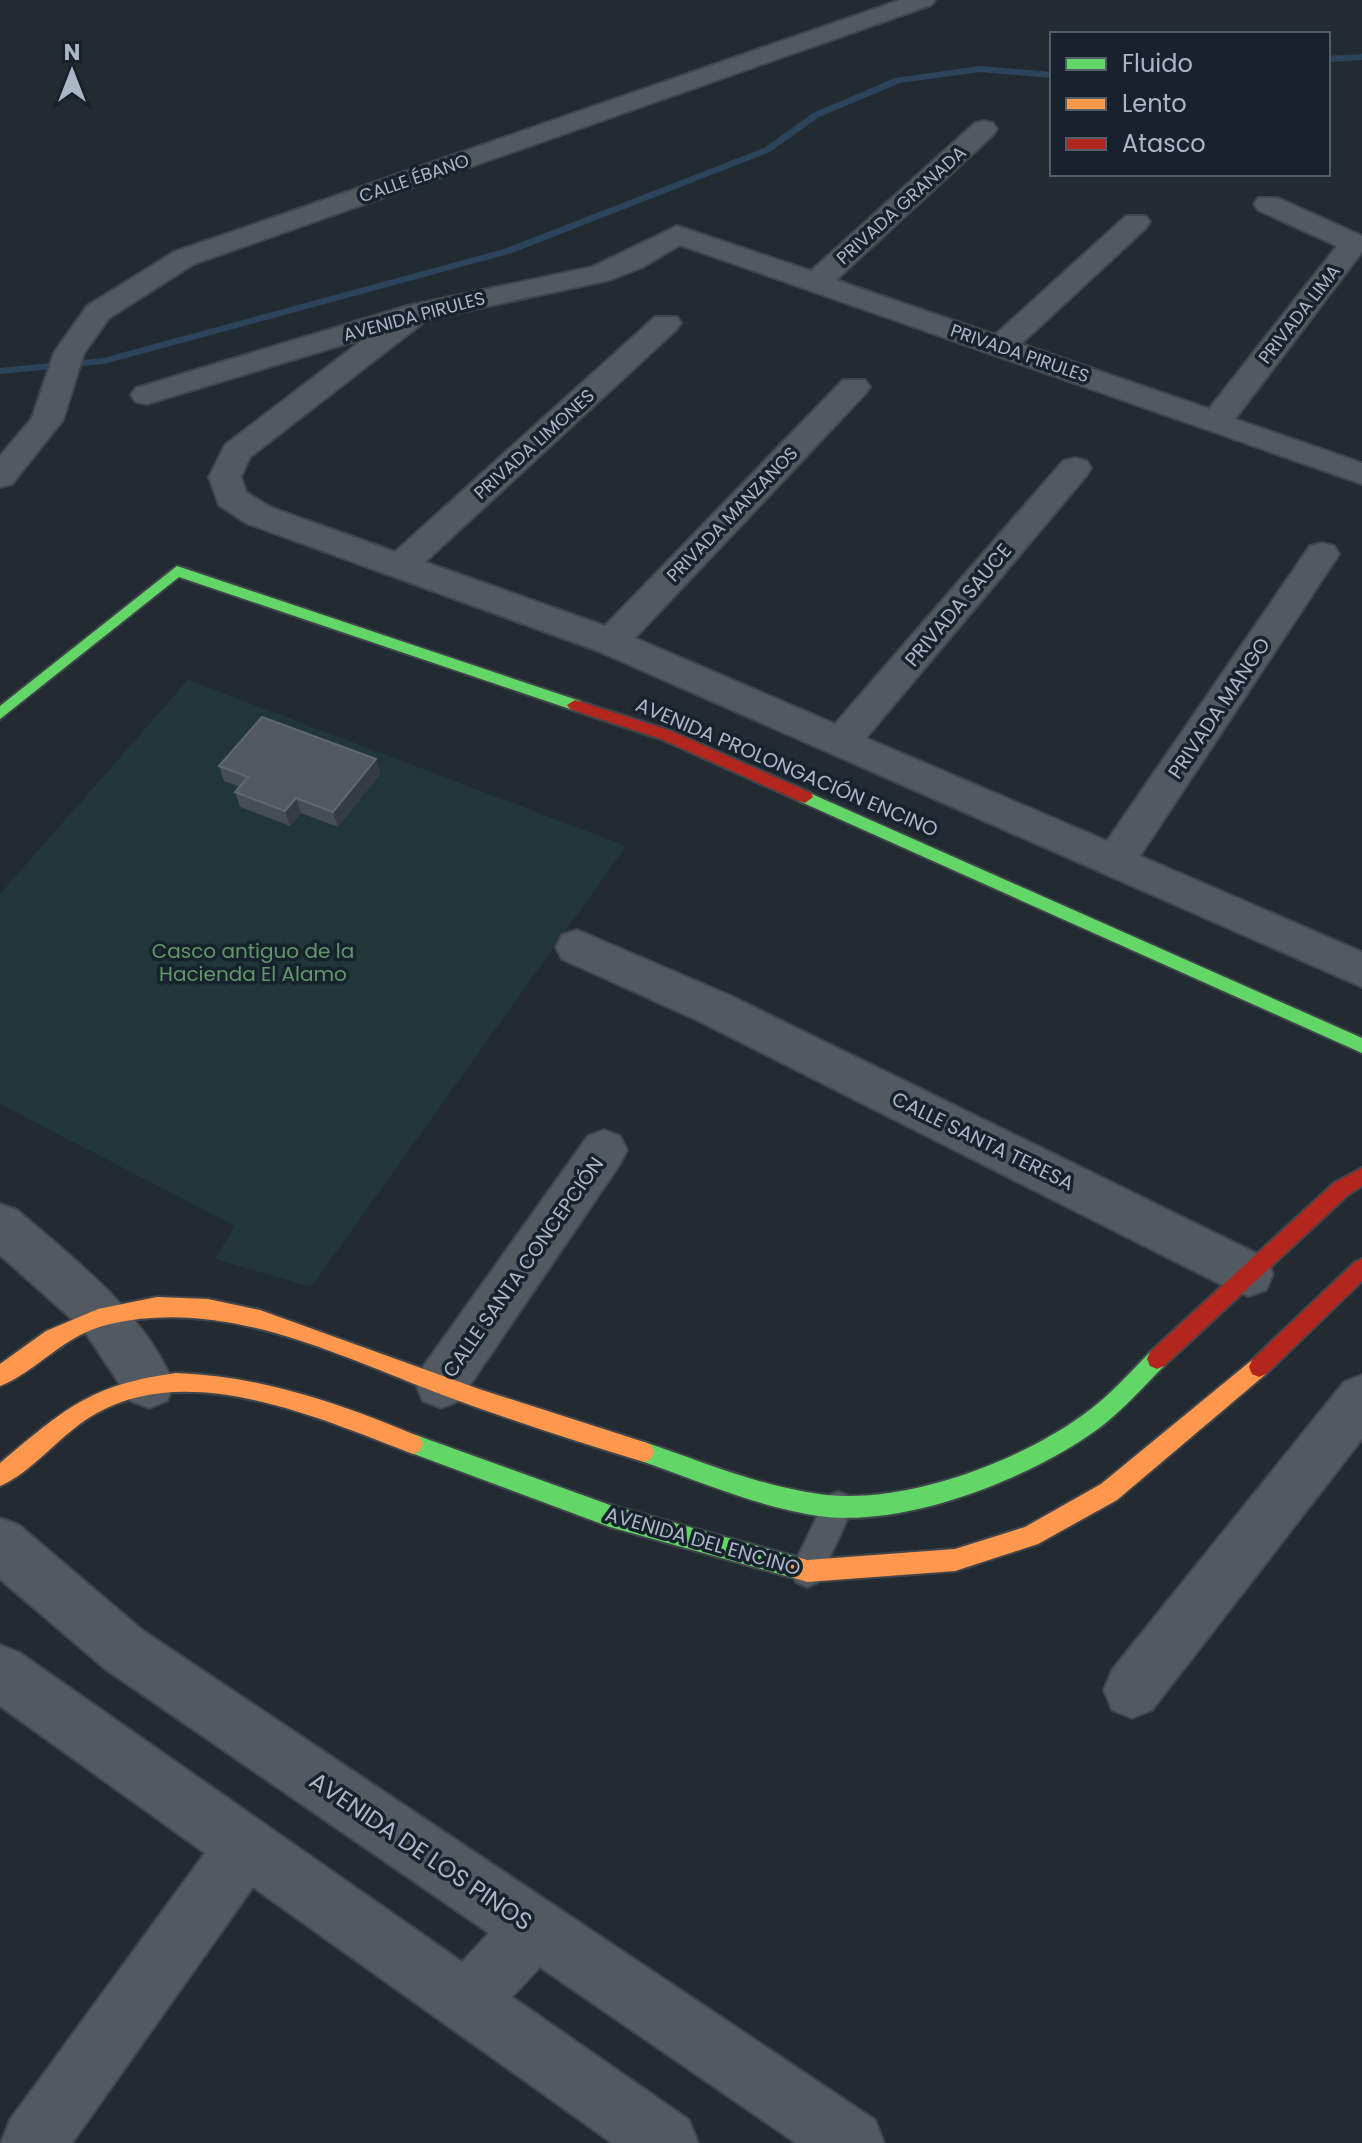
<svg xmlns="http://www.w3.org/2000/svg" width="1362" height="2143" font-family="Poppins,sans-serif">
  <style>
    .green { fill: #203638 }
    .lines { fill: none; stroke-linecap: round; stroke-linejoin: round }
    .stream { fill: #2c445b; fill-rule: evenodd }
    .lane-casing { stroke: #40454b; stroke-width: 4 }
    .street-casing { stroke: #40454b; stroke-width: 4 }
    .fast-casing { stroke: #40454b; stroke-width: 4 }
    .slow-casing { stroke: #40454b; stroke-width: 4 }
    .jam-casing { stroke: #40454b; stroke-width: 4 }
    .lane { fill: #535961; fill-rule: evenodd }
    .street { fill: #535961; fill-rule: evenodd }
    .fast { fill: #63d668; fill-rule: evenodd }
    .slow { fill: #ff974d; fill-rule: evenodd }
    .jam { fill: #b3261e; fill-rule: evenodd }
    .wall { fill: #474d55 }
    .shaded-wall { fill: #343b42 }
    .building { fill: #515861; stroke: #5f6771; stroke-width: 2 }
    .labels { text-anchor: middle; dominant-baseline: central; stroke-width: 7; stroke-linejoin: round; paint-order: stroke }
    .far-street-label { font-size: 18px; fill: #abb7c6; stroke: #17222d }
    .street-label { font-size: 20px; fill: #abb7c6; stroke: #17222d }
    .park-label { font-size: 20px; fill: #619869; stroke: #17222d }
    .near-street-label { font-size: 24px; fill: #abb7c6; stroke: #17222d }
  </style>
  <rect width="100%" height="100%" fill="#232b32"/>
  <path class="green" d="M188 680 626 846 311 1287 215 1259 235 1226 0 1104V894Z"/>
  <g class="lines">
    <path class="stream" d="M1362 54V60L1328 62V56Z
      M980 66 1052 72V78L980 72 900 83 819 117 770 152 512 253 104 364 0 374V368L103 358 504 249 764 148 813 113 895 78Z"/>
    <defs>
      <path id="lane" d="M838 1492 849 1496 853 1507 818 1582 807 1587 796 1582 791 1571 827 1496Z"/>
      <path id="street" d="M900 0H935L931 5 194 264 109 318 84 353 63 420 12 484 0 487V456L32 418 54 353 87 306 174 252Z
        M984 121 993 123 997 129 993 135 836 280 995 335 1126 216H1146L1150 222 1146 228 1021 344 1209 409 1337 246 1258 210 1254 204 1258 198H1278L1362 236V252L1235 419 1362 463V484L680 245 643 267 610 280 428 319 250 457 241 477 246 492 270 507 395 552 655 317H677L681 323 677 329 425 562 605 626 843 380H865L870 387 865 394 635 638 835 724 1063 461 1075 458 1087 461 1091 468 1087 475 866 738 1107 841 1310 546 1322 543 1334 546 1339 554 1334 562 1140 856 1362 952V987L598 651 246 523 219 505 209 477 225 445 365 338 147 404 136 402 131 395 136 388 407 306 592 267 677 226 811 271 975 123Z
        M577 930 731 996 1266 1258 1273 1274 1266 1290 1249 1296 1232 1290 701 1022 562 959 556 947 562 935Z
        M604 1130 620 1136 627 1150 620 1164 459 1401 441 1408 423 1401 416 1384 423 1367 588 1136Z
        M0 1204 17 1210C76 1261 142 1310 174 1384L167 1401 149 1408 131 1401 83 1329 0 1255Z
        M1362 1375V1439L1152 1710 1132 1718 1112 1710 1104 1690 1112 1670 1344 1382Z
        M0 1518 19 1525 142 1630 875 2120 884 2143H796L540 1967 512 1997 689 2120 698 2143H612L253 1887 72 2143H1L10 2120 205 1853 0 1706V1645L20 1653 462 1962 489 1933 104 1668 0 1579Z"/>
      <path id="fast" d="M177 566 580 701 583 705 575 710 570 709 179 577 0 719V706Z
        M805 791 1362 1038V1053L799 801 797 797Z
        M1157 1349 1164 1352 1167 1359 1164 1366C1143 1387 1122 1411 1098 1429 1029 1479 905 1528 818 1516 759 1507 701 1482 644 1462L637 1459 634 1452 637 1445 644 1442C701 1461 759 1486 819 1494 902 1506 1016 1463 1083 1415 1108 1397 1129 1374 1150 1352Z
        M413 1434 610 1505 797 1557 805 1560 808 1568 805 1576 797 1579 610 1527 406 1451 403 1444 406 1437Z"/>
      <path id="slow" d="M157 1297 208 1299 260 1310 479 1389 644 1442 651 1445 654 1452 651 1459 644 1462C578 1442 513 1421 448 1397 340 1357 229 1297 110 1324 64 1334 38 1371 0 1386V1364L46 1331 98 1309Z
        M1259 1357 1266 1360 1269 1367 1266 1374 1117 1500 1038 1544 955 1571 807 1582 789 1576 786 1568 789 1560 797 1557 807 1560 955 1549 1025 1527 1101 1484 1252 1360Z
        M176 1373C262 1376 341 1404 420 1437L423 1444 420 1451 413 1454C321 1419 192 1360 97 1413 63 1431 32 1473 0 1486V1463C65 1409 89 1385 176 1373Z"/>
      <path id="jam" d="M575 700 671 731 811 793 813 797 805 803 799 801 661 739 570 709 567 705Z
        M1362 1168V1186L1348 1195 1164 1366 1157 1369 1150 1366 1147 1359 1150 1352 1334 1183Z
        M1362 1259V1281L1266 1374 1259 1377 1252 1374 1249 1367 1252 1360 1355 1262Z"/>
    </defs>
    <use href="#lane" class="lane-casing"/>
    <use href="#street" class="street-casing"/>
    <use href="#fast" class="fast-casing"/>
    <use href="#slow" class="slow-casing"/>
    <use href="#jam" class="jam-casing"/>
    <use href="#lane" class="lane"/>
    <use href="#street" class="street"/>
    <use href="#fast" class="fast"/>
    <use href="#slow" class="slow"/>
    <use href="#jam" class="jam"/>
  </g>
  <path class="wall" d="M376 759 380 774 338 827 301 813 290 826 240 807 235 792 240 787 224 781 219 766Z"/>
  <path class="shaded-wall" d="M376 759 380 774 338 827 333 812Z
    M296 798 301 813 290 826 285 811Z"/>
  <path class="building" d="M262 717 376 759 333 812 296 798 285 811 235 792 248 777 219 766Z"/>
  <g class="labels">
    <g class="far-street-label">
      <text transform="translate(414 178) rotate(-19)">CALLE ÉBANO</text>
      <text transform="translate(901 205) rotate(-42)">PRIVADA GRANADA</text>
      <text transform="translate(1299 314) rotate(-52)">PRIVADA LIMA</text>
      <text transform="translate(414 316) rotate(-15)">AVENIDA PIRULES</text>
      <text transform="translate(1020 353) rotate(19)">PRIVADA PIRULES</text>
      <text transform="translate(534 444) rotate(-42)">PRIVADA LIMONES</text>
      <text transform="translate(732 514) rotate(-46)">PRIVADA MANZANOS</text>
    </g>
    <g class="street-label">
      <text transform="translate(958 605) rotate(-50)">PRIVADA SAUCE</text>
      <text transform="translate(1219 708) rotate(-56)">PRIVADA MANGO</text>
      <text transform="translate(787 767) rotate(23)">AVENIDA PROLONGACIÓN ENCINO</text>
      <text transform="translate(983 1141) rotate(26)">CALLE SANTA TERESA</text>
      <text transform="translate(523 1267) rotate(-55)">CALLE SANTA CONCEPCIÓN</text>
      <text transform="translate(703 1541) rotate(16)">AVENIDA DEL ENCINO</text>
    </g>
    <g class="park-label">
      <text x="253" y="951">Casco antiguo de la<tspan x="253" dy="23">Hacienda El Alamo</tspan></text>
    </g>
    <g class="near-street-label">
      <text transform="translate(421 1851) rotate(34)">AVENIDA DE LOS PINOS</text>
    </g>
  </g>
  <rect x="1050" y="32" width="280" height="144" fill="#17222d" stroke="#525e6a" stroke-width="2"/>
  <rect x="1066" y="58" width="40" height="12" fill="#63d668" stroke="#525e6a" stroke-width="2"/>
  <text x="1122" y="72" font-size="24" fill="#abb7c6">Fluido</text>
  <rect x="1066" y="98" width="40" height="12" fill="#ff974d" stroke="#525e6a" stroke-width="2"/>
  <text x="1122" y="112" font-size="24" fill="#abb7c6">Lento</text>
  <rect x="1066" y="138" width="40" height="12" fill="#b3261e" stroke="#525e6a" stroke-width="2"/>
  <text x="1122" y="152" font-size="24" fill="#abb7c6">Atasco</text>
  <g transform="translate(72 72)" stroke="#17222d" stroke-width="6" paint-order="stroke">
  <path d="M0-6L14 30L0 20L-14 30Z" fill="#abb7c6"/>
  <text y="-12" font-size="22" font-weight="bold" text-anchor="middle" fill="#abb7c6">N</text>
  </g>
</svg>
